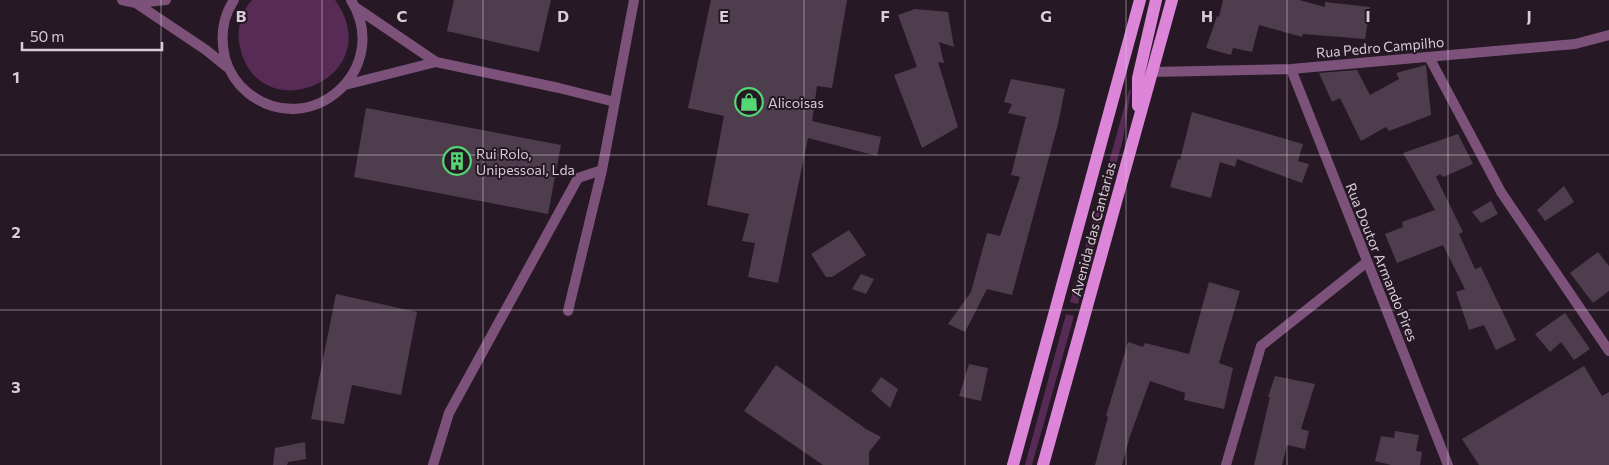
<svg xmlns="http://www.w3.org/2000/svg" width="1609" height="465" font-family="Commissioner,sans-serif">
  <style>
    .green { fill: #572b55 }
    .building { fill: #4e3e4d }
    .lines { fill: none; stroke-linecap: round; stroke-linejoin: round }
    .street { stroke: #7c527a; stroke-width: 10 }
    .primary { stroke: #dd85d9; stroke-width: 12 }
    .grid { fill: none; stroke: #d8ced7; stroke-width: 1; stroke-opacity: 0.55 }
    .labels { text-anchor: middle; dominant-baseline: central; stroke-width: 4; stroke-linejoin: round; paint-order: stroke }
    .street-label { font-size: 14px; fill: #d8ced7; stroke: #261825 }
    .poi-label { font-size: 14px; fill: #d8ced7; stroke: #261825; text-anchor: start }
    .grid-label { font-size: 16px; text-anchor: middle; font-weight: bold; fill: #d8ced7; stroke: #261825; stroke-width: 4; stroke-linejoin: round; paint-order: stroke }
  </style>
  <rect width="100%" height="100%" fill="#261825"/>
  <path class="green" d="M252 0H335C392 79 254 135 239 42 237 28 242 10 252 0Z
    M1129 90H1131L1123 139 1078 304 1070 302Z
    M1066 314 1074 316 1032 465H1025Z"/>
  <path class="building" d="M454 0H551L539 52 447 31Z
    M711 0H847L832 88 817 86 812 121 881 137 877 156 808 138 778 283 748 277 755 243 742 241 749 214 707 205 724 116 688 108Z
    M1223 0H1299L1325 7V2L1370 7 1365 39 1303 34 1302 37 1259 25 1252 52 1233 48 1231 55 1206 48 1217 16 1219 17Z
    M915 9 948 12 954 47 939 42 944 63 938 62 958 127 922 148 894 75 917 67 898 15Z
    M1426 65 1431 115 1389 131 1386 127 1361 141 1340 98 1332 102 1319 73 1357 70 1370 95 1399 79 1396 73Z
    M1011 79 1065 89 1058 124 1012 295 987 289 965 332 948 324 971 292 987 233 1000 236 1020 177 1011 175 1026 117 1008 113 1012 104 1004 102Z
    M366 108 561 145 548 214 354 177Z
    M1192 112 1303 144 1298 161 1309 164 1302 183 1237 159 1235 167 1220 162 1211 198 1170 187 1178 159 1180 160Z
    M1458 134 1473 164 1443 177 1440 174 1436 177 1463 232 1459 234 1475 269 1481 267 1516 340 1496 350 1484 325 1469 330 1456 292 1465 289 1443 245 1397 263 1385 234 1403 227 1402 222 1435 210 1403 153Z
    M1564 186 1574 202 1545 221 1537 210Z
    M1491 201 1498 214 1481 223 1472 212Z
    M849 230 866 255 832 277H826L811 254Z
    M1598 252 1609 266V291L1593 303 1570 273Z
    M861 274 874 279 866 294 852 289Z
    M1209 282 1240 291 1219 363 1233 368 1224 409 1184 400 1185 393 1150 381 1130 436 1122 465H1095L1108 417 1106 416 1128 342 1143 347 1145 343 1189 354Z
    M336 294 417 312 401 395 352 385 344 424 311 419Z
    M1565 313 1590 349 1574 360 1561 342 1550 352 1535 334Z
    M969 364 988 368 981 401 959 396Z
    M776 365 866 429 881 437 869 452V465H823L744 411Z
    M1584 366 1602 396 1609 392V465H1479L1462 439Z
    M1275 376 1315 384 1301 429 1309 431 1305 449 1287 445 1282 465H1254L1270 397H1268Z
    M881 377 898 389 890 408 871 391Z
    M1395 431 1419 435 1416 451 1422 452 1420 465H1391L1375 461 1381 436 1394 438Z
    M305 442 306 459 288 462 287 465H273L275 448Z"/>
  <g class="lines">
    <path class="street" d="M122 0 136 3 166 0
      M234 0C222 18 220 37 225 58 229 72 237 84 248 93 311 142 393 68 351 0
      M136 3 206 50 227 67
      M355 7 436 62 559 88 615 102
      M1429 57 1501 192 1609 351
      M1291 69 1448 465
      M1152 72 1291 69 1575 44 1609 35
      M345 85 436 62
      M568 311 602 170 634 0
      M433 465 449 413 578 178 602 170
      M1226 465 1261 346 1367 262"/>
    <path class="primary" d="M1138 106V78L1156 0
      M1013 465 1140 0
      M1043 465 1172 0"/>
  </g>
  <path class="grid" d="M161 0V465M322 0V465M483 0V465M644 0V465M804 0V465M965 0V465M1126 0V465M1287 0V465M1448 0V465M0 155H1609M0 310H1609"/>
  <defs>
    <symbol id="shop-ring" viewBox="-11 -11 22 22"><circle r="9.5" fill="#261825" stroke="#54d672" stroke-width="1.5"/><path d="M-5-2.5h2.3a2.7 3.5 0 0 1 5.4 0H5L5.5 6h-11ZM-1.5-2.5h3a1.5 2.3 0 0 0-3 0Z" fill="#54d672"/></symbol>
    <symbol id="building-ring" viewBox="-11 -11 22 22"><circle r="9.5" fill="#261825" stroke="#54d672" stroke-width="1.5"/><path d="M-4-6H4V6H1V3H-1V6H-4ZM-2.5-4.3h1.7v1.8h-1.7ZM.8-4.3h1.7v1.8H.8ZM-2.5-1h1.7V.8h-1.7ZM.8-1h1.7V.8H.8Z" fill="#54d672"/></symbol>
  </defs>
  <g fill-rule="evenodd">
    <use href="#shop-ring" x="733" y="86" width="32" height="32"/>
    <use href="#building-ring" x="441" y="145" width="32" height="32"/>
  </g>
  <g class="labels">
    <g class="street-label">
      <text transform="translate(1380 47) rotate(-5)">Rua Pedro Campilho</text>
      <text transform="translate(1093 229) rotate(-75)">Avenida das Cantarias</text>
      <text transform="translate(1382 262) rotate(68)">Rua Doutor Armando Pires</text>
    </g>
    <g class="poi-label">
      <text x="768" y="102">Alicoisas</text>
      <text x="476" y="153">Rui Rolo,<tspan x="476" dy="16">Unipessoal, Lda</tspan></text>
    </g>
  </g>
  <g class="grid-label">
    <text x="241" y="22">B</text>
    <text x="402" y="22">C</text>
    <text x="563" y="22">D</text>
    <text x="724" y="22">E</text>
    <text x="885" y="22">F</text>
    <text x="1046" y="22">G</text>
    <text x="1207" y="22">H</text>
    <text x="1368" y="22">I</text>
    <text x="1529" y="22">J</text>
    <text x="16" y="83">1</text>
    <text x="16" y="238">2</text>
    <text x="16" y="393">3</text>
  </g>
  <path d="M22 42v8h140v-8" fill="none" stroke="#d8ced7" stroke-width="2.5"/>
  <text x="30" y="42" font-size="15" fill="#d8ced7" stroke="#261825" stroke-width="4" paint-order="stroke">50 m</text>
</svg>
